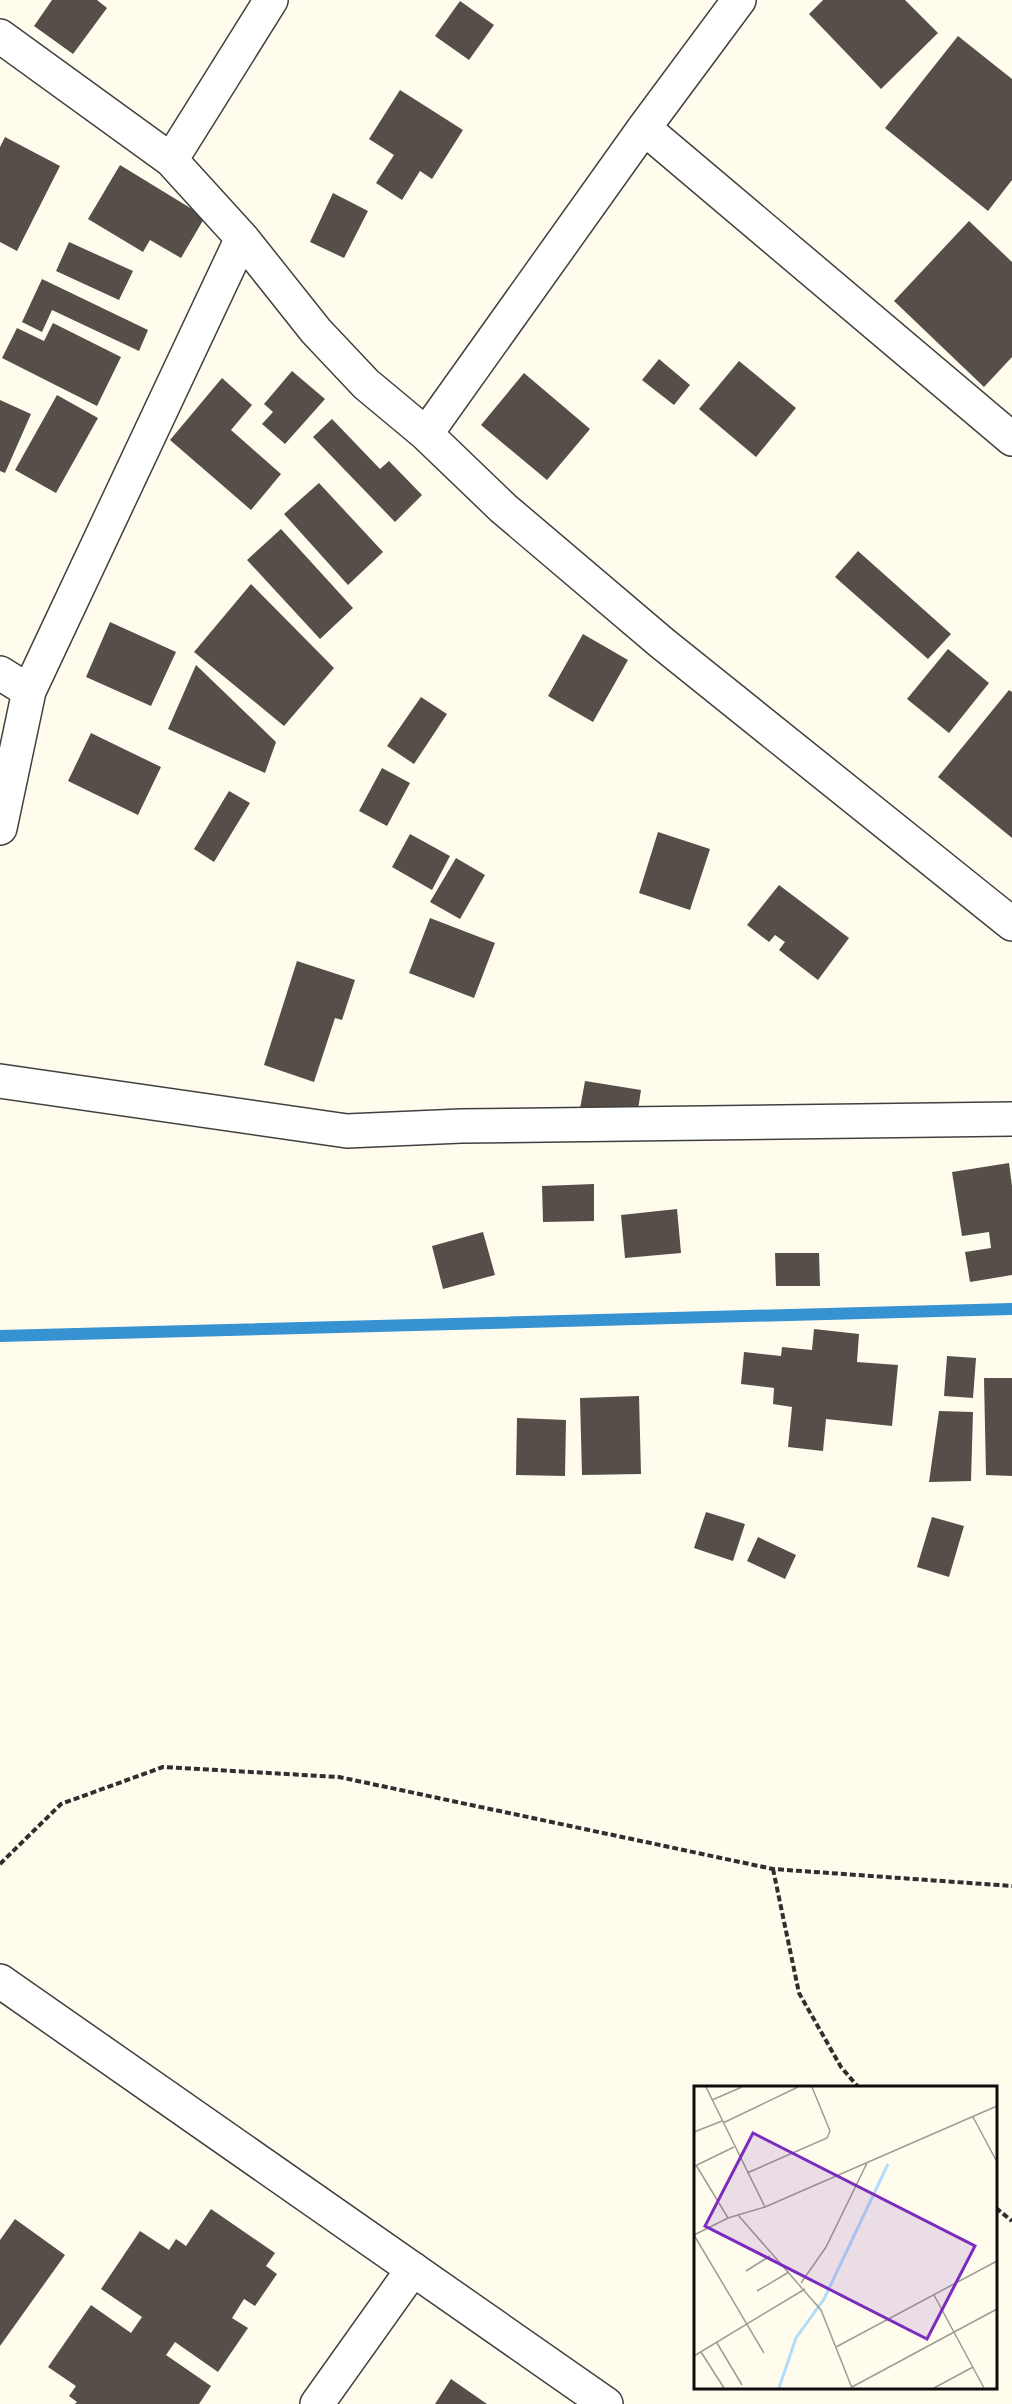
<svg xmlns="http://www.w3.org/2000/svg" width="1012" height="2404" font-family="Georgia,serif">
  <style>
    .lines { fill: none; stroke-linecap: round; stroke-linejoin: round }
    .stream { stroke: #3692d1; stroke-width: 12 }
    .building { fill: #564f49 }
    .street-casing { stroke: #404040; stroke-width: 36 }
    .path { stroke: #2f2f2f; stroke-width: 4; stroke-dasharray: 6 3; stroke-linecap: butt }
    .street { stroke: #fff; stroke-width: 33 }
    .inset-river { fill: none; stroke: #b1ddf8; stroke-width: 3 }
    .inset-road { fill: none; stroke: #9e9c94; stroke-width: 1.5 }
    .view { fill: #7b2cbf; fill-opacity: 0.15; stroke: #7b2cbf; stroke-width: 3 }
    .inset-edge { fill: none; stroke: #0d0d0d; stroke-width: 3 }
  </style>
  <rect width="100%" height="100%" fill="#fffcee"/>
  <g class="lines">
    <path class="stream" d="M0 1336 1012 1309"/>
  </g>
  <path class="building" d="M52 0H97L107 8 73 54 34 26Z
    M823 0H905L938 33 881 89 809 14Z
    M460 1 494 25 469 60 435 36Z
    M958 36 1012 79V180L988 211 885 128Z
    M400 90 463 130 432 179 420 171 402 200 376 183 394 155 369 139Z
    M5 137 60 166 17 251 0 242V147Z
    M120 165 205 217 181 258 150 240 143 252 88 219Z
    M333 193 368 211 344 258 310 242Z
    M969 221 1012 262V357L984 387 894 301Z
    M69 242 133 271 119 300 56 271Z
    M42 279 148 330 139 351 52 310 42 332 22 322Z
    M53 323 121 357 97 406 2 358 17 328 44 341Z
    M659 359 690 385 674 405 642 380Z
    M739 361 796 408 756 457 699 409Z
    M292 371 325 399 285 444 262 424 273 412 264 404Z
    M524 373 590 429 547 480 481 425Z
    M222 378 252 405 231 430 281 474 251 510 170 440Z
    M57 395 98 418 56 493 15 470Z
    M0 400 31 414 5 473 0 471Z
    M332 419 380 469 389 461 422 495 395 522 313 437Z
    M319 483 383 552 348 585 284 514Z
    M281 529 353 608 320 639 247 560Z
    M858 551 951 634 928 659 835 577Z
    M251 584 334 668 284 726 194 652Z
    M110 622 176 652 151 706 86 677Z
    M583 634 628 660 593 722 548 696Z
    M948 649 989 683 949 733 907 699Z
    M196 665 276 742 265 773 168 729Z
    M1009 690 1012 692V838L938 777Z
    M421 697 447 714 414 764 387 746Z
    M91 733 161 767 138 815 68 781Z
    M382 768 410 783 387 826 359 811Z
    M229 791 250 803 214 862 194 849Z
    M658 832 710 849 690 910 639 893Z
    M410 834 450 856 432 890 392 867Z
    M456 858 485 875 460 919 430 902Z
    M779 885 849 938 818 980 779 950 785 942 775 935 769 942 747 925Z
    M430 918 495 943 474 998 409 973Z
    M297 961 355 980 342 1020 335 1018 314 1082 264 1065Z
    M585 1081 641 1090 636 1123 579 1114Z
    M1009 1163 1012 1186V1275L970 1282 965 1252 991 1248 989 1232 962 1236 952 1172Z
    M594 1184V1221L543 1222 542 1186Z
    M677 1209 681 1253 625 1258 621 1215Z
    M483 1232 495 1275 443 1289 432 1246Z
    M775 1253H819L820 1286H776Z
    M814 1329 859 1334 857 1362 898 1365 892 1426 826 1419 823 1451 788 1447 792 1407 773 1404 774 1388 741 1384 744 1352 781 1356 782 1347 812 1350Z
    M947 1356 976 1358 973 1398 944 1396Z
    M984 1378H1012V1476L986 1475Z
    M639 1396 641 1474 582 1475 580 1398Z
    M939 1411 973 1412 971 1481 929 1482Z
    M517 1418 566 1420 565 1476 516 1475Z
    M706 1512 745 1524 733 1561 694 1548Z
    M932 1517 964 1526 949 1577 917 1567Z
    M758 1537 796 1555 785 1579 747 1561Z
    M211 2209 275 2253 266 2266 277 2274 255 2306 244 2299 232 2318 248 2328 218 2372 175 2342 166 2355 211 2386 199 2404H75L77 2402 69 2396 76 2386 48 2367 91 2305 131 2333 142 2317 101 2289 140 2231 169 2250 176 2239 186 2246Z
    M15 2219 65 2255 0 2346V2240Z
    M451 2379 487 2404H435Z"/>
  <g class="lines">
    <defs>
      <path id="street" d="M739 0 644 128 426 434 503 508 662 643 1012 924
        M0 36 171 160 242 238 316 331 366 384 426 434
        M644 128 1012 439
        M171 160 271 0
        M0 673 29 691
        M0 828 29 691 242 238
        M0 1081 347 1131 461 1126 1012 1119
        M0 1981 606 2404
        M317 2404 413 2269"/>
    </defs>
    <use href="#street" class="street-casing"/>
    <path class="path" d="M0 1864 61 1804 163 1767 339 1777 773 1869 1012 1886
      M773 1869 799 1993 841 2067 859 2088
      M996 2208 1012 2221"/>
    <use href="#street" class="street"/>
  </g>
  <g transform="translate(694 2086)">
    <rect width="303" height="303" fill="#fffcee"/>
    <path class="inset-river" d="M85 302 102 252 130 213 194 78"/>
    <path class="inset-road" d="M12 1 71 121 303 20M18 14 48 1M279 31 303 76M29 37 104 1M0 46 28 35M2 79 34 132M1 80 40 61M53 87 133 52 136 45 118 1M44 129 127 224 158 302M0 149 70 267M0 149 34 132 71 121M52 185 76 170M107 197 132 161 173 77M63 205 95 186M240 209 290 302M23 257 48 299M142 261 303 175M7 266 30 302M0 270 111 203M158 301 303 223M240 302 279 281"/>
    <path class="view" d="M59 47 281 160 233 253 11 140Z"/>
    <rect width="303" height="303" class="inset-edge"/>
  </g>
</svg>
